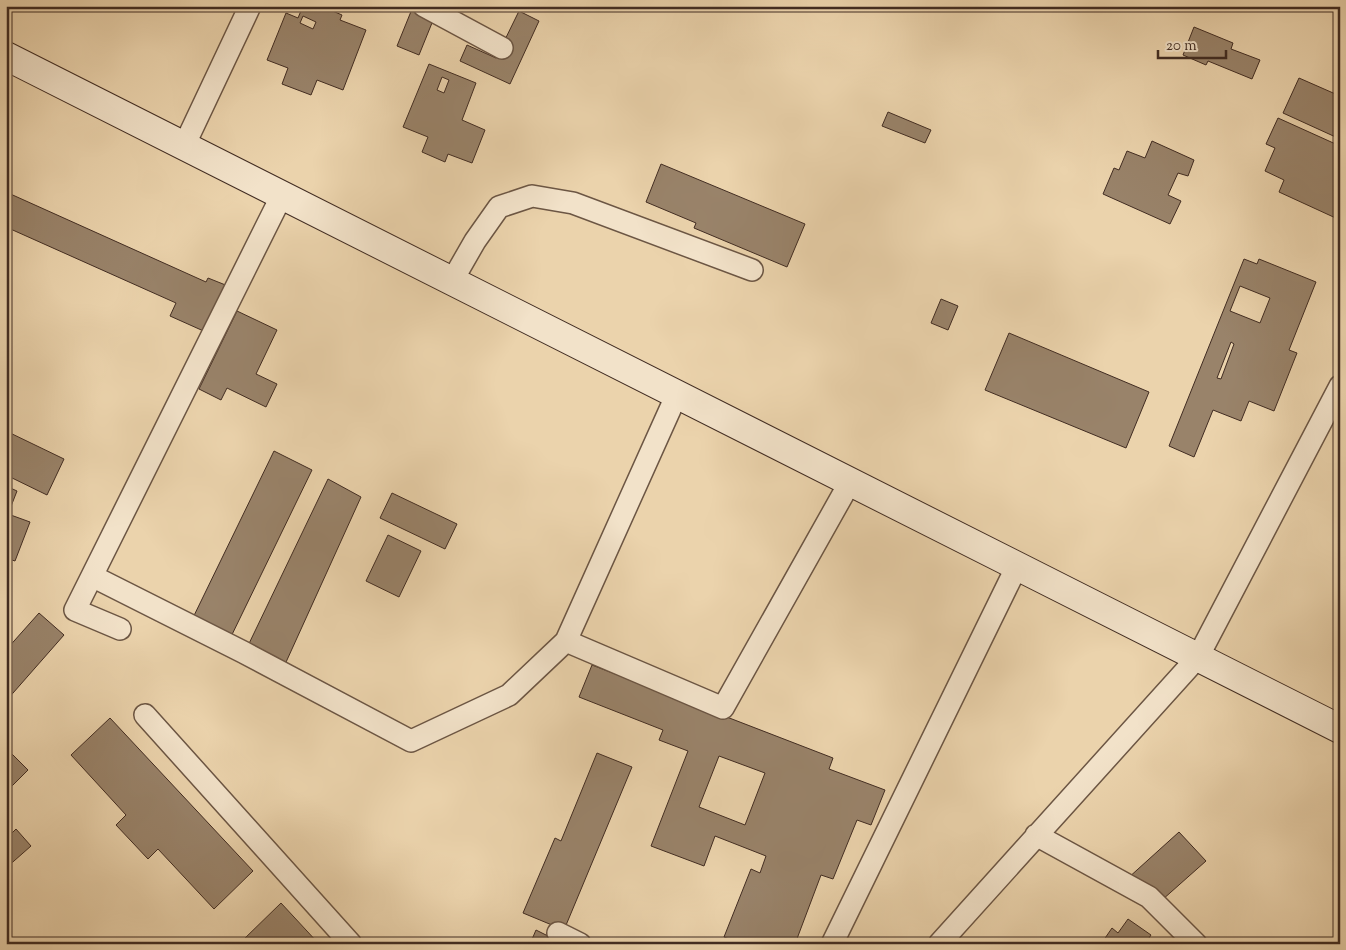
<svg xmlns="http://www.w3.org/2000/svg" width="1346" height="950" font-family="'Sorts Mill Goudy',serif">
  <style>
    .building { fill: #99836a; stroke: #412c22; fill-rule: evenodd }
    .lines { fill: none; stroke-linecap: round; stroke-linejoin: round }
    .street-casing { stroke: #6c5644; stroke-width: 24 }
    .secondary-casing { stroke: #412c22; stroke-width: 30 }
    .street { stroke: #f2e2c9; stroke-width: 21 }
    .secondary { stroke: #f2e2c9; stroke-width: 28 }
  </style>
  <rect width="100%" height="100%" fill="#ebd3ac"/>
  <filter id="stains"><feTurbulence type="fractalNoise" baseFrequency=".004" numOctaves="4"/><feColorMatrix values="0 0 0 0 .2 0 0 0 0 .09 0 0 0 0 .02 0 0 0 .5 -.17"/></filter>
  <radialGradient id="worn" r=".72"><stop offset=".6" stop-color="#630" stop-opacity="0"/><stop offset="1" stop-color="#630" stop-opacity=".3"/></radialGradient>
  <path class="building" d="M303 6H321L342 15 340 20 366 30 343 90 317 80 311 95 282 84 288 68 267 60 286 13 298 18ZM303 16 316 22 313 29 300 23Z
    M412 9 434 18 419 55 397 46Z
    M519 11 539 21 510 84 460 61 467 45 496 58Z
    M1194 27 1233 43 1231 49 1260 60 1252 79 1208 61 1206 65 1183 55Z
    M429 64 476 83 462 120 485 130 472 163 448 154 445 162 422 152 428 137 403 127ZM442 77 449 80 444 93 437 90Z
    M1299 78 1340 96V139L1283 113Z
    M888 112 931 130 925 143 882 126Z
    M1278 118 1340 146V220L1279 192 1284 180 1265 171 1275 148 1266 144Z
    M1152 141 1194 160 1188 176 1178 173 1168 195 1181 201 1170 224 1103 194 1114 168 1119 170 1127 151 1145 158Z
    M661 164 805 224 787 267 694 228 696 223 646 202Z
    M6 192 206 282 208 278 228 286 208 333 170 316 176 303 6 227Z
    M1244 259 1257 264 1259 259 1316 282 1289 350 1297 353 1274 411 1249 401 1241 421 1213 410 1194 457 1169 446ZM1240 286 1270 298 1260 323 1230 311ZM1231 342 1234 344 1221 379 1217 378Z
    M941 299 958 306 948 330 931 323Z
    M237 311 277 330 256 374 277 384 266 407 227 388 221 400 199 389Z
    M1009 333 1149 392 1126 448 985 390Z
    M6 431 64 459 47 495 6 475Z
    M274 451 312 470 225 649 187 630Z
    M328 479 361 497 282 671 244 654Z
    M6 486 17 491 8 514 30 522 15 561 6 558Z
    M392 493 457 524 445 549 380 518Z
    M388 535 421 551 399 597 366 581Z
    M39 613 64 635 6 701V650Z
    M592 665 833 758 829 769 885 790 871 825 857 820 833 879 821 875 795 944H742L724 937 751 869 760 873 766 856 715 836 704 866 651 846 688 751 659 740 663 730 579 697ZM719 756 765 773 745 825 699 807Z
    M110 718 253 871 214 909 158 849 148 859 116 825 126 815 71 755Z
    M6 748 28 770 11 787 6 782Z
    M597 753 632 767 564 930 523 913 555 838 561 841Z
    M16 829 31 846 6 868V839Z
    M1179 832 1206 861 1153 908 1127 879Z
    M281 903 319 944H245L242 941Z
    M1128 919 1151 935 1145 944H1101L1112 928 1118 933Z
    M536 930 564 944H530Z"/>
  <g class="lines">
    <defs>
      <path id="street" d="M424 6 502 48
        M184 146 250 6
        M452 281 475 241 499 207 532 196 573 203 752 270
        M677 394 566 641 723 708 850 482
        M92 576 243 652 411 741 509 695 566 641
        M120 629 75 610 282 195
        M145 715 351 944
        M1036 835 1149 897 1196 944
        M558 933 580 944
        M832 944 1017 566
        M939 944 1198 657 1340 386"/>
      <path id="secondary" d="M6 56 1340 729"/>
    </defs>
    <use href="#street" class="street-casing"/>
    <use href="#secondary" class="secondary-casing"/>
    <use href="#street" class="street"/>
    <use href="#secondary" class="secondary"/>
  </g>
  <rect width="1346" height="950" fill="none" stroke="#ebd3ac" stroke-width="25"/>
  <rect x="8" y="8" width="1331" height="935" fill="none" stroke="#412c22" stroke-width="2.5"/>
  <rect x="12" y="12" width="1321" height="925" fill="none" stroke="#412c22"/>
  <path d="M1158 50v8h68v-8" fill="none" stroke="#412c22" stroke-width="2.5"/>
  <text x="1166" y="50" font-size="15" fill="#412c22" stroke="#f2e2c9" stroke-width="4" paint-order="stroke">20 m</text>
  <rect width="100%" height="100%" filter="url(#stains)"/>
  <rect width="100%" height="100%" fill="url(#worn)"/>
</svg>
